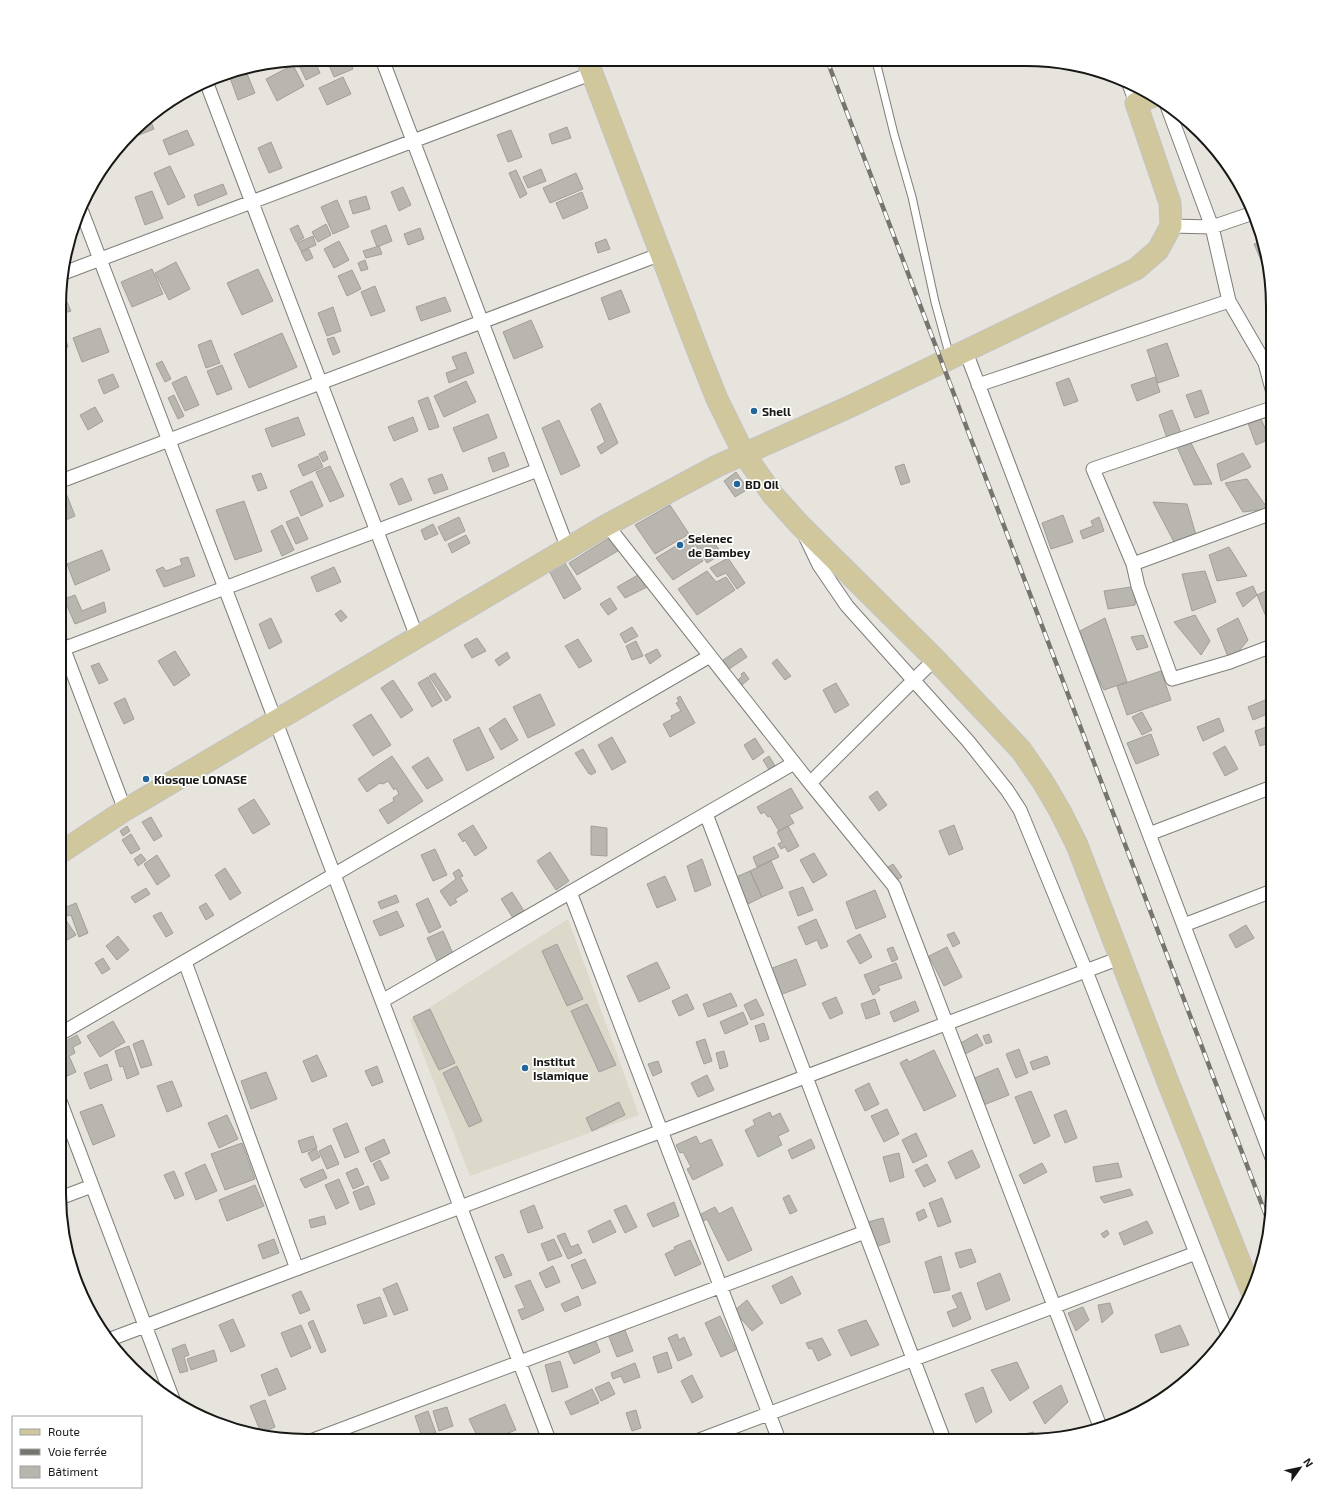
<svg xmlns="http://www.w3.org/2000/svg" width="1332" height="1500" font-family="'Exo 2',sans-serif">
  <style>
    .built { fill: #dcd9ca }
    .building { fill: #b8b6af; stroke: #a19f98 }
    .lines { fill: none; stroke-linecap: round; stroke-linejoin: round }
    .lane-casing { stroke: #7f7d77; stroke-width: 9 }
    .street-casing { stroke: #7f7d77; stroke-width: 15 }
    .primary-casing { stroke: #c3c3c2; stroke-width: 23 }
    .lane { stroke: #fff; stroke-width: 7 }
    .street { stroke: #fff; stroke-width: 13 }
    .primary { stroke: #d0c79d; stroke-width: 21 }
    .rail-casing { stroke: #75746f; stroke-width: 4.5 }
    .rail { stroke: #fff; stroke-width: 3; stroke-dasharray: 9; stroke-linecap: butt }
    .poi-dot { fill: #22669b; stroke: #fff; stroke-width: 1.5 }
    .labels { text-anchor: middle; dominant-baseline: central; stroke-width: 3.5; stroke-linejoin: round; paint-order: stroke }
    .poi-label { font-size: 12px; font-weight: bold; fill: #171714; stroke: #fff; text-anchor: start }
    .rim { fill: none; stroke: #171714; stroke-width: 2 }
  </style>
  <rect width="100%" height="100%" fill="#e6e4dd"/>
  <path class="built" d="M568 919 639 1115 470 1176 410 1020Z"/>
  <path class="building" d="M306 59H314L320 73 306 80 297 61Z
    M345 59H349L353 69 334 77 329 65Z
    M269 65 258 70 257 67Z
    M293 65 304 86 277 101 266 79Z
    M245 69 255 93 238 100 228 72Z
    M343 77 351 94 327 105 319 88Z
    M149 117 154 129 139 135 137 128 143 120Z
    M567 127 571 138 552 144 549 134Z
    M187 130 194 145 169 155 163 140Z
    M511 130 522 157 508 162 497 135Z
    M271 142 282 168 269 173 258 148Z
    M1218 155 1228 165 1223 167Z
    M170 166 185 197 168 205 154 173Z
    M541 169 546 181 528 188 523 177Z
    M516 170 527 194 520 198 509 173Z
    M576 173 583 189 550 203 543 188Z
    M223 184 227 194 198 206 194 195Z
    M403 187 411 205 399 211 391 192Z
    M152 191 163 218 145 225 135 197Z
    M582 192 588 208 563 219 556 203Z
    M366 196 370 209 353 214 349 201Z
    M337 200 349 227 333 234 321 207Z
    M326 224 331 235 318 242 312 232Z
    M298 225 304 238 296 242 290 229Z
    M386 225 392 241 377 247 371 231Z
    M420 228 424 239 408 245 404 234Z
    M313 236 316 245 301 251 297 243Z
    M606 239 610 249 598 253 595 243Z
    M339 241 349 260 334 268 324 249Z
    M1263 241 1269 271 1266 272 1254 244Z
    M379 246 382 254 366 258 363 251Z
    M309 249 313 258 306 261 301 252Z
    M365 260 368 269 361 271 358 263Z
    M176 262 190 289 169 300 155 273Z
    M152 269 163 294 132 307 121 282Z
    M258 269 273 301 242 315 227 283Z
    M352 270 361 289 347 296 338 276Z
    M375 286 385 311 371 316 361 292Z
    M621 290 630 312 609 320 601 298Z
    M445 297 451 311 421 321 416 307Z
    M67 302 71 311 61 314V305Z
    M333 307 341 331 327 336 318 313Z
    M531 320 543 347 514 359 503 332Z
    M100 328 109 352 82 362 73 338Z
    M282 333 297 367 249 388 234 354Z
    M334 337 340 352 333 355 327 339Z
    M66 340 68 347 61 349V342Z
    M211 340 220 363 206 368 198 345Z
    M1167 343 1179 376 1158 383 1147 350Z
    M466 352 474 373 449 383 446 373 457 369 452 357Z
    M162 361 171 379 165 382 156 364Z
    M222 365 232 389 217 395 207 371Z
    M113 374 119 387 104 394 98 380Z
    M186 376 199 405 185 411 172 383Z
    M1155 377 1160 392 1137 401 1131 385Z
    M1069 378 1078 401 1064 406 1056 383Z
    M466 381 476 402 444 417 434 396Z
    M1201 390 1209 413 1195 418 1186 395Z
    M174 395 184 416 178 419 168 398Z
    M428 397 439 427 429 430 418 401Z
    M600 403 618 443 601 454 597 447 605 442 591 409Z
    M95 407 103 421 88 430 80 415Z
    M1172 410 1181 433 1167 438 1159 415Z
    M488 414 497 438 463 452 453 428Z
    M61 417 65 425 61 427Z
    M298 417 305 435 272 447 265 429Z
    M413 417 418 431 394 441 388 427Z
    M1261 419 1270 439 1256 445 1248 423Z
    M559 420 580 466 561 475 542 428Z
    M1191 443 1212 484 1194 485 1177 447Z
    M325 451 328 459 323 462 319 454Z
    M504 452 509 466 493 472 488 458Z
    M1243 453 1251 467 1221 481 1217 464Z
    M318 456 323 467 303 476 298 465Z
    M904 464 910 482 901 485 895 467Z
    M330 466 344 496 330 502 316 472Z
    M736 472 748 489 735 497 724 481Z
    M261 473 267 488 258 491 252 476Z
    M442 474 448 489 434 494 428 479Z
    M402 478 412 500 399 505 390 484Z
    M1247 479 1268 509 1243 512 1225 483Z
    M312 481 323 506 301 516 290 491Z
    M66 493 75 516 61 522V495Z
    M244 501 262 551 235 560 216 510Z
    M1153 502 1187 504 1196 535 1174 542Z
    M670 505 689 534 655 554 635 525Z
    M1063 515 1073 542 1051 549 1042 523Z
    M298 517 308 539 296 544 286 522Z
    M459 517 465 531 445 541 438 527Z
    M1099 517 1104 531 1083 539 1080 531 1093 526 1091 521Z
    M433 524 438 534 425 540 421 530Z
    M282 525 294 550 282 556 271 531Z
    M466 535 470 543 452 553 448 544Z
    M709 535 722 554 707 563 695 544Z
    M612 536 621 549 577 575 569 563Z
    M689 538 703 561 673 580 656 558Z
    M1229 547 1247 576 1217 581 1209 555Z
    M102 550 110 570 75 585 67 564Z
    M188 557 195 576 164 587 156 570 163 567 166 571 182 565 180 559Z
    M728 558 745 583 737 589 726 573 717 577 710 568Z
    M563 560 581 589 564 599 548 569Z
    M334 567 341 582 317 592 311 577Z
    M707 571 716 582 726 577 735 590 697 615 678 589Z
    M1205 571 1216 602 1192 611 1182 574Z
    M638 575 647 587 625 598 617 587Z
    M1138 586 1135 605 1108 609 1104 591Z
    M1253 586 1257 595 1243 607 1236 593Z
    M1272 588V625L1270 626 1257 595Z
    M75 595 82 611 104 602 106 612 75 624 64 599Z
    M610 598 617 609 608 615 600 604Z
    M341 610 347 617 341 622 335 614Z
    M1195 615 1210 641 1201 655 1174 622Z
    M271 618 282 642 269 649 259 624Z
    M1105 618 1127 682 1104 690 1076 633Z
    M1238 618 1248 640 1230 662 1217 629Z
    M632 627 638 636 625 643 620 634Z
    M1143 635 1148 647 1137 650 1131 637Z
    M477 638 486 651 472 658 464 645Z
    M578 639 592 661 579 668 565 646Z
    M636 641 643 656 632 660 626 646Z
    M741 648 747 657 729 669 723 660Z
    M657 649 661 656 650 664 645 655Z
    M175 651 190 675 174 686 158 661Z
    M507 652 510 658 499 666 495 660Z
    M777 659 791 676 785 680 772 663Z
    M99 663 108 680 99 684 91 666Z
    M1161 671 1171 700 1127 715 1117 686Z
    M744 672 749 679 742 685 738 680 742 676 741 674Z
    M435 673 451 697 446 701 429 676Z
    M428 677 442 701 432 707 418 683Z
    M393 680 413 710 401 718 381 688Z
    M836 683 849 705 835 713 823 690Z
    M540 694 555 725 528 738 513 707Z
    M680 696 695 723 670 737 663 724 672 719 671 716 681 711 676 703 679 702 677 698Z
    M125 698 134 719 124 724 114 703Z
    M1270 698 1272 704V712L1253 720 1248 707Z
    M1142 712 1152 730 1142 735 1132 717Z
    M371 714 391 745 373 756 353 725Z
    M505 718 518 740 501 750 489 729Z
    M1219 718 1224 731 1203 741 1197 727Z
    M1272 725V742L1260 746 1255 731Z
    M479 727 494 758 467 771 453 740Z
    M1151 734 1159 755 1136 764 1127 743Z
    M612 737 626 762 612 770 598 745Z
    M755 738 764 752 753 760 744 745Z
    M1225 746 1238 769 1225 776 1213 753Z
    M583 749 596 772 591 775 590 773 589 774 575 753Z
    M392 756 423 801 388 824 379 810 394 801 393 798 399 794 396 788 394 790 388 781 383 784 380 783 367 792 358 779Z
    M769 756 777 769 771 773 763 760Z
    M428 757 443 780 427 789 412 767Z
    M791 788 803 808 789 815 794 823 779 831 770 816 768 817 764 812 761 814 757 807Z
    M877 791 887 805 879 811 869 797Z
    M254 799 270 824 253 834 238 809Z
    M151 817 162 836 154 841 142 822Z
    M473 825 487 848 475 856 465 840 463 842 458 834Z
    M954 825 963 849 949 855 939 831Z
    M127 826 130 831 123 836 120 831Z
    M591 826 607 828V856L591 855Z
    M788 826 799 846 788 852 785 847 781 849 778 844 782 842 777 832Z
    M131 834 140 849 131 854 122 840Z
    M774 847 779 857 757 867 753 857Z
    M435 849 447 875 433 881 421 855Z
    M550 852 569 881 556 890 537 861Z
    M814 853 827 875 813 883 800 860Z
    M141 854 146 860 138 866 134 859Z
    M157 855 170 876 157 885 144 864Z
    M702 859 711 885 695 892 687 866Z
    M771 861 783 888 762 897 750 871Z
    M893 864 902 877 894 882 885 869Z
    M225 868 241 893 230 900 215 875Z
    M459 869 463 876 460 877 468 891 455 899 457 902 450 906 440 891 456 879 453 873Z
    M750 871 762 897 748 904 736 877Z
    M665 876 676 900 657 908 647 884Z
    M803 887 813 910 798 916 789 892Z
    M146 888 150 894 135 903 131 897Z
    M875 890 886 917 856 929 846 902Z
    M512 892 524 911 513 918 501 899Z
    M396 895 399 902 381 909 378 902Z
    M428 898 441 927 429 933 416 904Z
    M76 903 88 933 79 937 71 915 68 916 64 908Z
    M206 903 214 915 206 920 199 907Z
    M397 911 404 926 380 936 373 921Z
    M161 912 173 933 166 937 153 916Z
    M60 913H61L76 935 60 944Z
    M816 919 828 946 821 949 817 940 806 945 798 927Z
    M1246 925 1254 938 1236 948 1229 935Z
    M443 931 454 956 438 963 427 938Z
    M954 932 960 943 953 947 947 935Z
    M860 934 872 957 860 964 847 941Z
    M118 936 129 950 117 960 106 946Z
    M557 944 583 999 567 1006 542 951Z
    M893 947 898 959 892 962 887 949Z
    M947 947 962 977 944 986 929 956Z
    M103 958 110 969 102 974 95 963Z
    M796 959 806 985 780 995 770 969Z
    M1272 961V978L1266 963Z
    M657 962 670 988 639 1002 627 976Z
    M896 963 902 978 878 986 880 990 873 995 864 975Z
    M731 993 737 1006 708 1017 703 1004Z
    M687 994 694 1009 679 1016 672 1001Z
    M836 997 843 1013 830 1019 822 1003Z
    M756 999 764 1015 751 1020 744 1005Z
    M875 999 880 1014 866 1019 861 1004Z
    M915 1001 919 1011 894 1022 890 1012Z
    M587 1004 616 1065 599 1072 571 1011Z
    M430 1009 455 1063 439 1070 413 1017Z
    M743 1012 748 1024 725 1034 720 1022Z
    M113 1021 125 1042 100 1057 87 1036Z
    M764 1023 769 1039 760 1042 755 1026Z
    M977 1034 983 1045 961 1056 955 1046Z
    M989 1034 992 1042 986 1044 983 1036Z
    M77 1035 81 1043 73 1047 75 1053 69 1056 76 1072 67 1076 60 1057V1048L64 1042Z
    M705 1039 712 1061 704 1064 696 1042Z
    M143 1040 152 1065 141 1068 133 1044Z
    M129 1046 139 1074 127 1079 123 1066 120 1067 115 1051Z
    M1019 1049 1028 1073 1016 1078 1006 1054Z
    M934 1050 956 1096 924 1111 900 1063 907 1059 909 1062Z
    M724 1051 728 1066 720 1069 716 1053Z
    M317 1055 327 1076 312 1082 303 1061Z
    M1047 1056 1050 1064 1033 1070 1030 1062Z
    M658 1061 662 1072 653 1076 648 1064Z
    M107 1064 112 1080 90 1089 84 1073Z
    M377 1066 383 1082 372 1086 365 1071Z
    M457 1066 482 1121 469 1127 443 1073Z
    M998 1068 1009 1095 981 1106 970 1080Z
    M266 1072 277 1099 251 1109 241 1081Z
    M707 1075 714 1090 698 1097 691 1083Z
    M172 1081 182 1106 167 1112 157 1086Z
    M869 1083 879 1104 865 1111 855 1090Z
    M1031 1091 1050 1136 1034 1144 1015 1097Z
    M619 1102 625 1115 592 1131 586 1118Z
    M102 1104 115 1136 93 1145 80 1112Z
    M887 1109 899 1134 884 1142 871 1116Z
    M1066 1110 1077 1138 1065 1143 1054 1115Z
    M770 1112 772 1117 780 1113 789 1131 778 1136 782 1145 758 1157 745 1130 755 1125 753 1120Z
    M227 1115 238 1139 219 1148 208 1123Z
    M347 1123 359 1152 345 1158 333 1129Z
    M916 1133 927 1156 913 1163 902 1140Z
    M313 1136 317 1148 302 1153 298 1141Z
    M696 1136 700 1144 711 1139 723 1165 693 1180 687 1169 691 1167 683 1152 680 1153 676 1145Z
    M384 1139 390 1153 371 1162 365 1148Z
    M811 1139 815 1148 792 1159 788 1150Z
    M242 1143 255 1179 225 1190 211 1154Z
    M331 1145 339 1164 327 1169 319 1151Z
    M316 1149 320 1157 312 1161 308 1153Z
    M972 1150 980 1167 956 1179 948 1162Z
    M899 1153 904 1177 890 1182 883 1157Z
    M380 1160 389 1178 381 1181 373 1164Z
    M1042 1163 1047 1172 1024 1184 1019 1175Z
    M1118 1163 1122 1177 1096 1182 1093 1167Z
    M205 1164 217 1191 196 1200 185 1173Z
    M927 1164 936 1181 924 1187 915 1170Z
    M357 1168 364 1184 353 1189 346 1173Z
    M323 1169 327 1178 305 1188 300 1179Z
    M174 1171 184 1195 175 1199 164 1175Z
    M339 1179 349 1203 336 1209 325 1185Z
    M255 1185 264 1206 227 1221 219 1200Z
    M368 1186 375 1204 360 1210 353 1192Z
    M1130 1189 1133 1195 1104 1203 1100 1197Z
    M789 1195 797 1211 790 1214 783 1198Z
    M942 1198 951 1222 938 1227 929 1203Z
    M674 1202 679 1216 653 1227 647 1214Z
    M534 1205 543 1228 528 1233 520 1211Z
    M626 1205 637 1227 625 1233 614 1210Z
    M715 1207 719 1214 732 1207 752 1250 728 1261 707 1219 702 1222 699 1215Z
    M924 1209 927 1217 919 1221 916 1213Z
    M324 1216 326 1224 311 1228 309 1220Z
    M883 1218 890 1242 875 1247 868 1222Z
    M610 1220 616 1232 593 1243 588 1231Z
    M1147 1221 1153 1233 1124 1245 1119 1233Z
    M1107 1230 1109 1234 1104 1238 1101 1234Z
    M565 1233 571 1247 578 1244 582 1253 568 1259 557 1236Z
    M274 1239 279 1253 263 1259 258 1245Z
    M554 1239 562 1256 548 1261 541 1244Z
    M690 1240 701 1264 675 1276 665 1254 675 1249 674 1247Z
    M971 1249 976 1262 960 1268 955 1253Z
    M503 1254 512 1275 504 1278 495 1257Z
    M941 1256 950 1290 934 1293 925 1262Z
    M585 1259 596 1283 582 1289 571 1265Z
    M553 1266 560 1282 546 1288 539 1273Z
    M1000 1273 1010 1300 986 1310 977 1283Z
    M792 1276 801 1294 781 1304 772 1286Z
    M530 1280 544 1310 522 1320 518 1310 525 1308 515 1286Z
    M397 1283 408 1310 394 1315 383 1289Z
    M301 1291 310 1310 300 1314 292 1295Z
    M961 1292 971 1319 953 1327 947 1312 958 1308 952 1296Z
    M578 1296 581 1305 565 1312 561 1304Z
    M380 1297 387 1316 364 1324 357 1305Z
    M747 1300 763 1323 752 1331 734 1311Z
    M1110 1303 1113 1313 1102 1323 1098 1305Z
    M1083 1307 1089 1320 1076 1331 1068 1313Z
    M720 1316 736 1350 721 1357 705 1323Z
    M233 1319 245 1346 231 1352 219 1325Z
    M313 1320 326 1351 321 1353 308 1323Z
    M866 1320 879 1345 851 1356 838 1330Z
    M301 1325 311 1348 291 1357 281 1333Z
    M623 1325 633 1351 617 1357 607 1332Z
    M1180 1325 1189 1345 1161 1353 1155 1335Z
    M677 1334 679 1340 684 1337 692 1355 678 1361 668 1338Z
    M822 1338 831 1355 818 1361 812 1348 809 1349 806 1343Z
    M595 1339 600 1352 574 1364 568 1351Z
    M185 1344 189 1355 184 1357 188 1371 180 1373 172 1349Z
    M214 1350 217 1361 191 1370 187 1359Z
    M667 1352 672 1368 658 1373 653 1357Z
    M560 1361 568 1387 552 1392 545 1365Z
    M1017 1362 1029 1388 1010 1401 991 1370Z
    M635 1363 640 1377 624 1383 621 1376 613 1379 611 1373Z
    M277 1368 286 1389 269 1396 261 1375Z
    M692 1375 703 1397 692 1403 681 1381Z
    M609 1382 615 1394 601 1401 595 1388Z
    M1061 1385 1068 1402 1045 1424 1033 1402Z
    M983 1387 992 1412 976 1423 965 1394Z
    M592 1389 599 1403 571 1415 565 1402Z
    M265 1400 275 1427 261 1433 250 1406Z
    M505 1404 516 1430 490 1440H479L469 1419Z
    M447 1407 453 1426 439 1431 433 1411Z
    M636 1410 641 1428 632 1431 626 1413Z
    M428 1411 436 1433 421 1434 415 1416Z
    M1033 1432 1036 1440H1017L1016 1436Z
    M1006 1436 1008 1440H999Z"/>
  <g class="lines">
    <defs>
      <path id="lane" d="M876 61 894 134 912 197 935 302 950 357"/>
      <path id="street" d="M382 59 568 549
        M207 84 417 637
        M1129 84 1136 103
        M1166 103 1212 227 1229 301 1265 363 1272 389
        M82 212 549 1440
        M1171 226 1212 227 1253 213
        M61 274 593 73
        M966 352 1272 1158
        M978 385 1229 301
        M1272 408 1093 469 1133 564 1138 586 1172 679 1230 662 1272 646
        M61 481 661 254
        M607 525 810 783 894 886 1101 1429
        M806 538 819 565 847 606 968 741 1007 790 1020 810 1086 971 1228 1335
        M1133 564 1272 513
        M61 642 125 810
        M60 650 538 470
        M810 783 935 659
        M706 814 944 1440
        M1149 834 1272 787
        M570 892 779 1440
        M1184 925 1272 891
        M185 962 297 1269
        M382 1001 794 763
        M60 1034 710 656
        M60 1101 174 1402
        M60 1198 92 1186
        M108 1340 1120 958
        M313 1440 865 1232
        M699 1440 1196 1253"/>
      <path id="primary" d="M587 60 699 354 717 399 744 454 773 495 799 524 935 659 1021 750 1043 782 1060 811 1077 845 1168 1082 1251 1290
        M60 853 125 810 607 525 717 466 849 407 1136 269 1158 250 1171 226 1170 203 1136 103 1154 96"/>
    </defs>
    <use href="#lane" class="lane-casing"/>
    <use href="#street" class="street-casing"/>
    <use href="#primary" class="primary-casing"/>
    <use href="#lane" class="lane"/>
    <use href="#street" class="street"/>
    <use href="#primary" class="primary"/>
    <defs>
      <path id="rail" d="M827 60 1270 1226"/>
    </defs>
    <use href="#rail" class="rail-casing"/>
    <use href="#rail" class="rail"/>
  </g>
  <g class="poi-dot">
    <circle cx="754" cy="411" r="4"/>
    <circle cx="737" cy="484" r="4"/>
    <circle cx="680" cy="545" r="4"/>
    <circle cx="146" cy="779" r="4"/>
    <circle cx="525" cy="1068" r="4"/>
  </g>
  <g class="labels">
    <g class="poi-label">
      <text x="762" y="411">Shell</text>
      <text x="745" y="484">BD Oil</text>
      <text x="688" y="538">Selenec<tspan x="688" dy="14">de Bambey</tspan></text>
      <text x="154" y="779">Kiosque LONASE</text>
      <text x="533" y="1061">Institut<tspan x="533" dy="14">Islamique</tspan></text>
    </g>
  </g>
  <path d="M0 0H1332V1500H0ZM306 66H1026A240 240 0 0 1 1266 306V1194A240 240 0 0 1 1026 1434H306A240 240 0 0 1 66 1194V306A240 240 0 0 1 306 66Z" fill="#fff" fill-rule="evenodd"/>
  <path class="rim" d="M306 66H1026A240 240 0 0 1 1266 306V1194A240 240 0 0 1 1026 1434H306A240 240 0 0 1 66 1194V306A240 240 0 0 1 306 66Z"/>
  <rect x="12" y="1416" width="130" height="72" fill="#ffffff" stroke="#a2a2a1"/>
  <rect x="20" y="1429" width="20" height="6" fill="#d0c79d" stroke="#a2a2a1"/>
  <text x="48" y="1436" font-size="12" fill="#171714">Route</text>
  <rect x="20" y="1449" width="20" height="6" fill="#75746f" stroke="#a2a2a1"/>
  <text x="48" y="1456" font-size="12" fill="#171714">Voie ferrée</text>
  <rect x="20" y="1466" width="20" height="12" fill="#b8b6af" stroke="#a2a2a1"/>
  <text x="48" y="1476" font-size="12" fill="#171714">Bâtiment</text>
  <g transform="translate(1300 1468) rotate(57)" stroke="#ffffff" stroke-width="3" paint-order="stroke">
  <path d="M0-3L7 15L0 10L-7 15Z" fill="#171714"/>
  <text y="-6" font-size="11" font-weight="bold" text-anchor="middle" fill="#171714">N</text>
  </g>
</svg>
